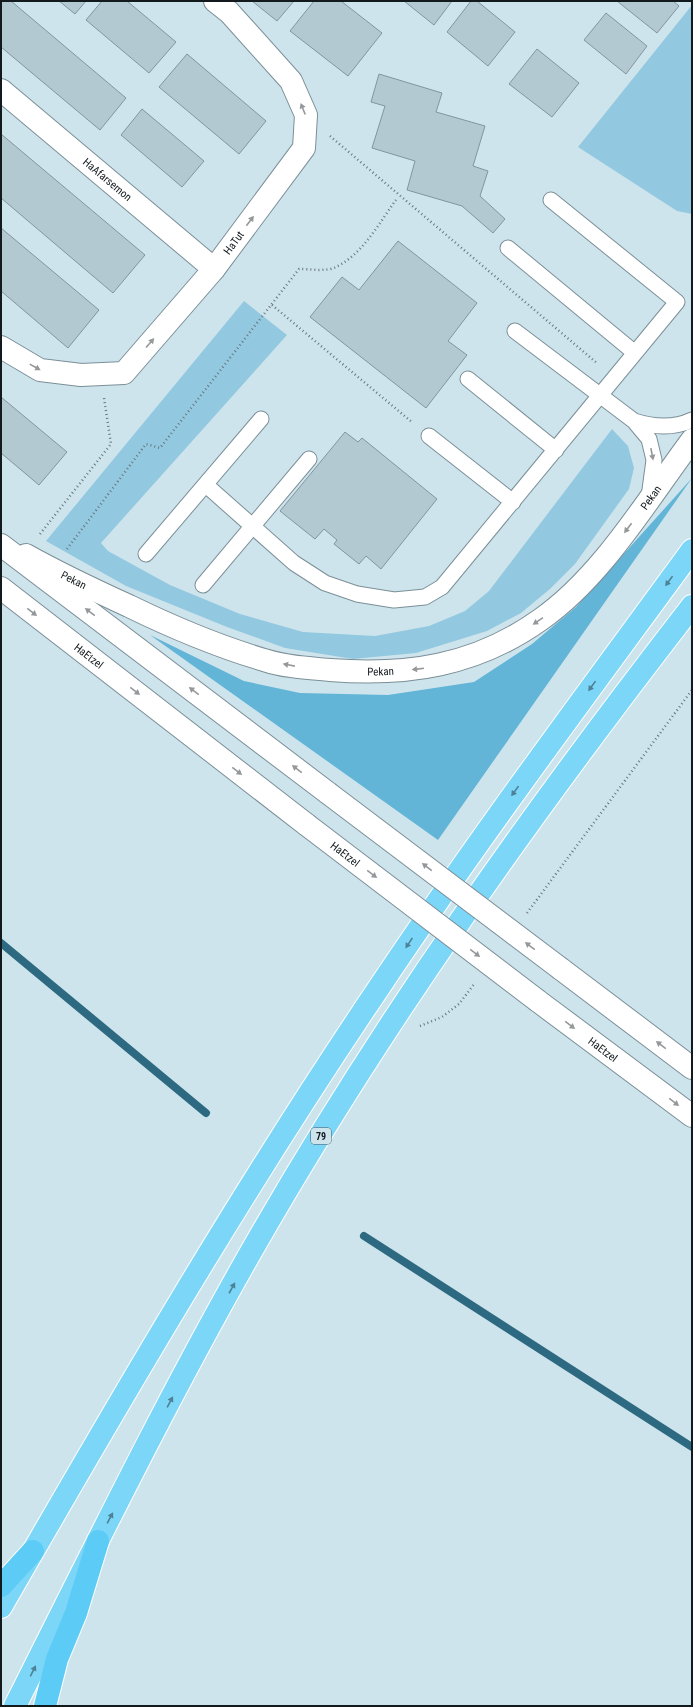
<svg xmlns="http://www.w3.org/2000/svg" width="693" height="1707" font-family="'Roboto Condensed',sans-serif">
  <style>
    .green { fill: #93c9e0 }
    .forest { fill: #62b5d6 }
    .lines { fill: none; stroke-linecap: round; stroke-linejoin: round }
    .stream { stroke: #2d6a81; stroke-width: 8 }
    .building { fill: #b3c9d2; stroke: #81959e }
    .service-casing { stroke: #7b8f97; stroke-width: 17 }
    .minor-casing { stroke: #7b8f97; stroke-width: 24 }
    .tertiary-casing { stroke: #7b8f97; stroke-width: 24 }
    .trunk-casing { stroke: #fff; stroke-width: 24 }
    .motorway-casing { stroke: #fff; stroke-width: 24 }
    .path { stroke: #69777e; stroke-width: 2.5; stroke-dasharray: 1 3; stroke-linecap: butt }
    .service { stroke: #fff; stroke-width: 15 }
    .minor { stroke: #fff; stroke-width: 22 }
    .tertiary { stroke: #fff; stroke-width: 22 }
    .trunk { stroke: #7cd6f8; stroke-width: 22 }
    .motorway { stroke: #5cccf6; stroke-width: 22 }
    .tertiary-bridge-casing { stroke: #7b8f97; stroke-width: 24; stroke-linecap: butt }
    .tertiary-bridge { stroke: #fff; stroke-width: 22 }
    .oneway { fill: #95989a }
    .oneway2 { fill: #4d8196 }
    .labels { text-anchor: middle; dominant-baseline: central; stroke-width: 4; stroke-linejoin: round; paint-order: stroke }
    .shield { fill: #cee4ed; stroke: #4b575c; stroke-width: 1 }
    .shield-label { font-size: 10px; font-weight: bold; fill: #131a1e }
    .street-label { font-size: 11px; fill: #131a1e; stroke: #cee4ed }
  </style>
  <rect width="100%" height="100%" fill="#cee4ed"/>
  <path class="green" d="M692 5V214L677 211 578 147Z
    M244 301 287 335 101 543 108 551 170 585 240 614 303 632 375 636 429 626 465 611 489 591 612 429 628 446 634 468 629 489 575 564 550 589 521 613 487 631 416 653 353 659 285 648 227 627 126 586 46 541Z"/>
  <path class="forest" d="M692 478 438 840 150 635 244 681 300 693 388 695 474 682 532 644 576 607Z"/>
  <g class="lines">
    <path class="stream" d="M1 943 206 1113
      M364 1236 692 1447"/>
  </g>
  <path class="building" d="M1 1H11L126 98 100 130 1 47Z
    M59 1H86L75 14Z
    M102 1H127L176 42 149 73 86 20Z
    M252 1H294L277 21Z
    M314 1H341L382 33 348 76 290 31Z
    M404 1H452L434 25Z
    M471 1H477L515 32 488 66 447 32Z
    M617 1H673L679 6 657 33Z
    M606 13 647 46 626 74 584 40Z
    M537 49 579 83 552 117 509 84Z
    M187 54 266 121 239 154 159 87Z
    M379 74 442 93 436 112 485 126 473 166 488 171 480 196 505 219 493 233 462 206 407 190 415 161 372 148 385 106 371 102Z
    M142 109 204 161 182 187 121 135Z
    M1 134 145 255 113 293 1 198Z
    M1 228 99 310 68 348 1 291Z
    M398 241 477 303 448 341 467 355 426 408 310 317 342 277 359 290Z
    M1 397 67 452 39 485 1 453Z
    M345 432 358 442 362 438 437 499 381 569 366 556 359 564 334 544 337 540 324 529 315 539 280 511Z"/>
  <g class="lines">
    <defs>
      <path id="service" d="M508 248 635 353
        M515 331 634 421 649 439 654 460 649 497
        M468 379 556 450
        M634 421C653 427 673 429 692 420
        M429 436 513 502
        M206 485 294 563 325 583 357 594 394 600 425 597 442 587 677 302 551 200
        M146 554 261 419
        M203 585 309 459"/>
      <g id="minor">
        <path id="s1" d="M1 90 214 269"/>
        <path id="s2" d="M1 347 40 370 81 375 124 373 214 269 304 148 306 115 291 81 229 12 215 1"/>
        <path id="s3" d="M26 555C60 574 94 590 129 606 172 627 217 646 264 660 285 667 308 668 330 670 407 676 475 666 540 620 602 577 647 500 692 440"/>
      </g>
      <g id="tertiary">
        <path d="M1 545 328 793"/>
        <path id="s4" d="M1 588 307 825"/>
        <path d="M561 969 692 1068"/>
        <path id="s5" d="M538 1001 692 1116"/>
      </g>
      <path id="trunk" d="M1 1607C121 1398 243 1189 378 989 478 839 586 695 692 550
        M15 1706C92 1553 167 1399 252 1250 381 1024 533 811 692 606"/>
      <path id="motorway" d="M1 1586 33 1551
        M45 1706 57 1659 76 1613 98 1541"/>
    </defs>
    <use href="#service" class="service-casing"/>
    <use href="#minor" class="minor-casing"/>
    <use href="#tertiary" class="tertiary-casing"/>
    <use href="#trunk" class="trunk-casing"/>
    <use href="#motorway" class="motorway-casing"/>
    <path class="path" d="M330 136 598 364
      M272 305 413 423
      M40 534 111 444 104 398
      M67 549 146 444 160 448 299 269C310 269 326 272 336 267 363 254 379 223 396 200
      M527 913 692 690
      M420 1026 442 1017 459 1004 475 983"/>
    <use href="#service" class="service"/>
    <use href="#minor" class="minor"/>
    <use href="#tertiary" class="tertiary"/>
    <use href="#trunk" class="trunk"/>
    <use href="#motorway" class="motorway"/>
    <defs>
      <g id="tertiary-bridge">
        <path d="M328 793 561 969"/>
        <path id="s6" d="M307 825 538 1001"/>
      </g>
    </defs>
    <use href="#tertiary-bridge" class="tertiary-bridge-casing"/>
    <use href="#tertiary-bridge" class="tertiary-bridge"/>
  </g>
  <defs><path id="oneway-solid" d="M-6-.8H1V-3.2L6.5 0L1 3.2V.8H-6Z"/></defs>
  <g class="oneway">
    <use href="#oneway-solid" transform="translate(303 109) rotate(-112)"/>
    <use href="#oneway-solid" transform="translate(250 221) rotate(-53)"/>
    <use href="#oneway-solid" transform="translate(150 343) rotate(-49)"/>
    <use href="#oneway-solid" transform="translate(35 367) rotate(29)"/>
    <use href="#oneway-solid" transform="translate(652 454) rotate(79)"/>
    <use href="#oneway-solid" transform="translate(628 528) rotate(127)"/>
    <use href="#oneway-solid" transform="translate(32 612) rotate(38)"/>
    <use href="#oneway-solid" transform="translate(90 612) rotate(-143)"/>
    <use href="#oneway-solid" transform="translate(538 621) rotate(146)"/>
    <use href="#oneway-solid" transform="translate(289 665) rotate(-169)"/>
    <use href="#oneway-solid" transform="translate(418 669) rotate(173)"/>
    <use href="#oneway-solid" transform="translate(135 691) rotate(38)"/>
    <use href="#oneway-solid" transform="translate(194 691) rotate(-143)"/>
    <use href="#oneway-solid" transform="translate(297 769) rotate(-143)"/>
    <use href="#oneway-solid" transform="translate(237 771) rotate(38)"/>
    <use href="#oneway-solid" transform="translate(427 867) rotate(-143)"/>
    <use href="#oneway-solid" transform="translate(372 874) rotate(37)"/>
    <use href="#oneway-solid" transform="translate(530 946) rotate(-143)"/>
    <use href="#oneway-solid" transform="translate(475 953) rotate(37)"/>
    <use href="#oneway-solid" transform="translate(570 1025) rotate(37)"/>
    <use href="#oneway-solid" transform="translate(661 1045) rotate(-143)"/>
    <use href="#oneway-solid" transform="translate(674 1102) rotate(37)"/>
  </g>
  <g class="oneway2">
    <use href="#oneway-solid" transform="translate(669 581) rotate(126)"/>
    <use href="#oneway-solid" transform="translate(592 686) rotate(126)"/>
    <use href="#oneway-solid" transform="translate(515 791) rotate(126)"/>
    <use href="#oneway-solid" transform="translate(409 943) rotate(124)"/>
    <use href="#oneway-solid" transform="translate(232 1288) rotate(-61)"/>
    <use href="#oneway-solid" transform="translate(170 1402) rotate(-62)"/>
    <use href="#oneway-solid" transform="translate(110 1518) rotate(-62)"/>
    <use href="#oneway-solid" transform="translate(33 1671) rotate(-63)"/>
  </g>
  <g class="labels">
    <rect class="shield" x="311" y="1128" width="20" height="16" rx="3"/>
    <g class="shield-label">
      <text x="321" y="1136">79</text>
    </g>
    <g class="street-label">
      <text stroke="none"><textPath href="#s1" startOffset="139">HaAfarsemon</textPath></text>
      <text stroke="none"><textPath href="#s2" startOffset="300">HaTut</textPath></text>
      <text stroke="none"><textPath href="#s3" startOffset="714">Pekan</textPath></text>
      <text stroke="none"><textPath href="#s3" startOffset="54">Pekan</textPath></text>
      <text stroke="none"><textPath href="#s4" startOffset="111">HaEtzel</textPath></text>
      <text stroke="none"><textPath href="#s3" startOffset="378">Pekan</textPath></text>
      <text stroke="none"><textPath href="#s6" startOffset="48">HaEtzel</textPath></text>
      <text stroke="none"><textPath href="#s5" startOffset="81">HaEtzel</textPath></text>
    </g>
  </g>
  <rect width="693" height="1707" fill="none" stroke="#131a1e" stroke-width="4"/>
</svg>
